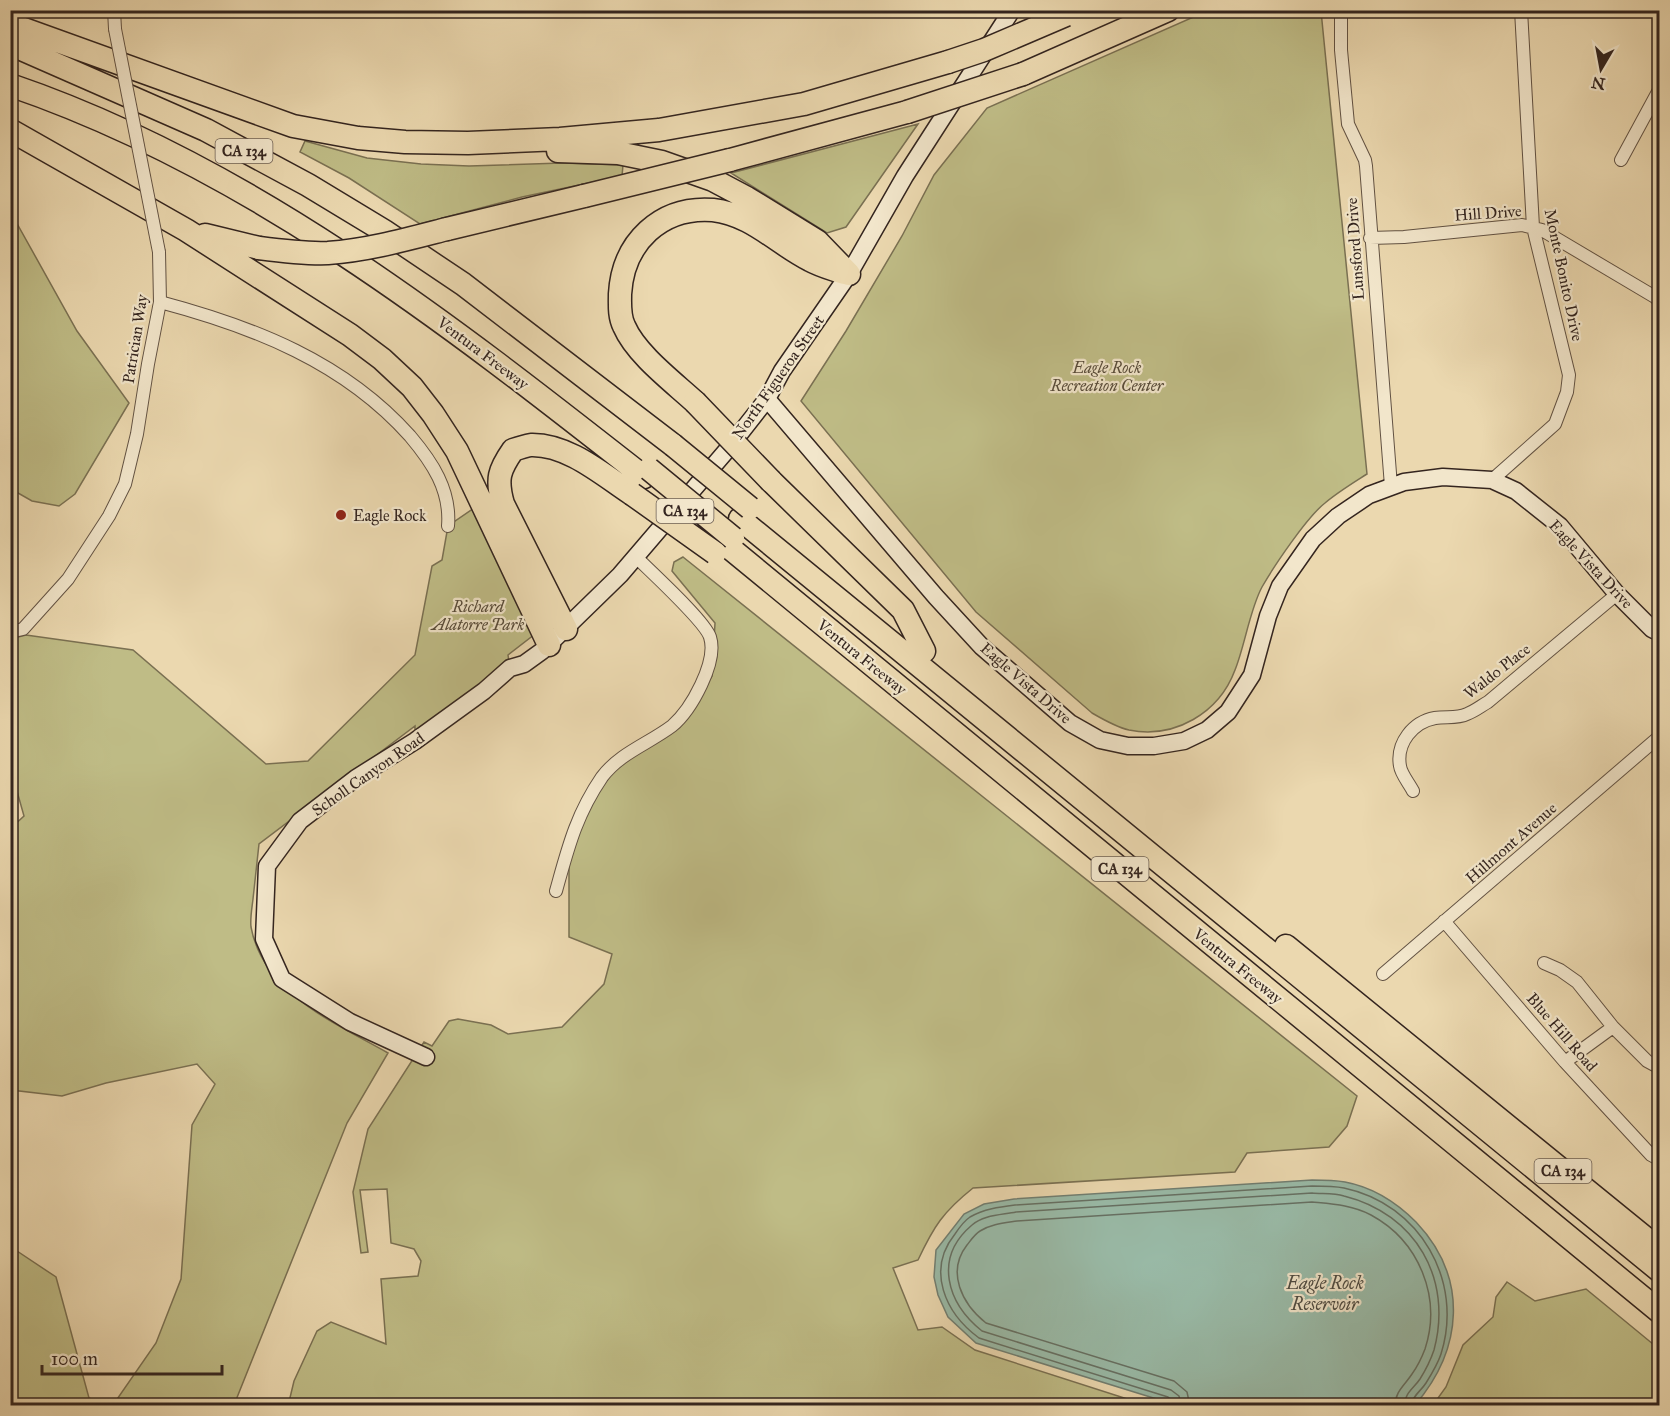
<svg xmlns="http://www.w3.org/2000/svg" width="1670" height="1416" font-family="'IM FELL Great Primer',serif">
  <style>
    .green { fill: #bfbc86; stroke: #7a7052; stroke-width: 1.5 }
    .water { fill: #99baa7; stroke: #717e71; stroke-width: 1.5 }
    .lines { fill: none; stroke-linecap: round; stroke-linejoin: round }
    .shore { stroke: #667063; stroke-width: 1.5 }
    .street-casing { stroke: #625243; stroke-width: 14 }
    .secondary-casing { stroke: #34251f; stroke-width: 19 }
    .highway-casing { stroke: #34251f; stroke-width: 25 }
    .street { stroke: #f2e6cb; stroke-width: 12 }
    .secondary { stroke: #f2e6cb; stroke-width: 16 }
    .highway { stroke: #ebd8af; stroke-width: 22 }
    .street-bridge-casing { stroke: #625243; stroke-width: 14; stroke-linecap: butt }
    .highway-bridge-casing { stroke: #34251f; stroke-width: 25; stroke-linecap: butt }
    .street-bridge { stroke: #f2e6cb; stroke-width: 12 }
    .highway-bridge { stroke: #ebd8af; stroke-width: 22 }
    .poi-dot { fill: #8f2418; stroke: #f2e6cb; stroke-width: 2 }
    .labels { text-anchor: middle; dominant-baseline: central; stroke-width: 4.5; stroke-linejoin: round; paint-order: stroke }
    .shield { fill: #f2e6cb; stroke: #6d5f53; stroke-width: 1.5 }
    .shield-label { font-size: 15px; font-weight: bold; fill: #34251f }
    .street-label { font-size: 16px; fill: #34251f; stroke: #f2e6cb }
    .park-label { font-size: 16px; font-style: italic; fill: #574b39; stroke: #f2e6cb }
    .poi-label { font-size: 16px; fill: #34251f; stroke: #f2e6cb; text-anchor: start }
    .water-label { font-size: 18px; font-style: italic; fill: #4d4a41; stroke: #f2e6cb }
  </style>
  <rect width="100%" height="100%" fill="#ebd8af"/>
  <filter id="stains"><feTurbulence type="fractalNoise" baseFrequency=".00333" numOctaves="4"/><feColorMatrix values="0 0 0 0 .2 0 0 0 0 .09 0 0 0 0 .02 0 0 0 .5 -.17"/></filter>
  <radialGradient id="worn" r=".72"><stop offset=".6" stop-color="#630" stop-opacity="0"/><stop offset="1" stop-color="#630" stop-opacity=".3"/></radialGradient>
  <path class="green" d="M1207 11H1321L1367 474C1353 483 1338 492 1325 503 1307 517 1274 566 1262 587 1250 609 1245 645 1235 670 1219 713 1175 739 1129 730 1116 727 1104 720 1092 713L976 612 801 401 846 331 902 236 934 175 987 108Z
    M918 124 846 227 827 233 731 173Z
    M305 141 367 158 421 164 469 166 562 163 623 165 622 176 522 197 420 224 349 178 300 152Z
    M10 211 77 331 129 403 75 494 59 506 32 501 11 489Z
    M477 506 535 634 508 655 510 668 415 741V726L259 844C257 863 255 881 253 899 252 908 250 918 251 927 263 993 335 1023 388 1053L347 1123 234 1405H113L156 1343 181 1279 192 1125 215 1084 197 1064 106 1083 62 1096 11 1090V828L24 816 15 784 11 783 10 639 26 635 133 650 266 764 308 761 415 655 432 566 442 560 448 526Z
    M683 557 1357 1096 1347 1126 1329 1147 1247 1153 1235 1172 973 1188C943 1212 934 1226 918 1260L893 1268 918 1330 942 1327 975 1350 1146 1405 288 1406 294 1381 317 1331 331 1322 386 1344 381 1279 418 1276 421 1261 414 1249 391 1243 387 1189 360 1190 368 1252 361 1253 353 1192 368 1129 424 1042 432 1046 449 1021 458 1019 491 1025 508 1034 562 1027 604 984 612 954 569 937V860L590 801 611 772 682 722 712 676 715 623 672 571 674 562Z
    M11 1247 56 1277 89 1398 108 1405H11Z
    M1507 1282 1535 1301 1586 1289 1659 1349V1405H1433L1446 1387 1463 1345 1493 1317 1496 1297Z"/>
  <path class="water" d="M1312 1180C1323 1180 1334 1180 1345 1182 1372 1187 1397 1203 1416 1222 1469 1278 1463 1349 1415 1405H1176L976 1343 948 1317 938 1295 934 1277 936 1250 964 1214 984 1204 1014 1199Z"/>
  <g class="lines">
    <path class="shore" d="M1173 1406 1172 1400 1168 1397 979 1338C945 1313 926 1270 955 1234 959 1228 964 1221 970 1217 984 1209 999 1207 1015 1205L1312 1186C1323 1186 1334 1186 1344 1188 1420 1204 1464 1281 1441 1354 1438 1363 1431 1375 1426 1383 1421 1391 1412 1396 1411 1406
      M1181 1406 1179 1396 1171 1390 982 1331C947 1303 933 1258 972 1225 983 1215 1001 1215 1016 1212L1312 1193C1322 1194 1334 1193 1344 1196 1416 1214 1453 1279 1434 1350 1431 1359 1425 1371 1420 1379 1414 1388 1404 1394 1404 1406
      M1190 1406 1187 1392 1174 1381 986 1323C962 1304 946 1272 967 1245 971 1240 975 1234 980 1231 991 1224 1004 1223 1017 1221L1312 1202C1332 1204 1352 1205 1371 1215 1419 1241 1442 1297 1425 1349 1422 1357 1417 1367 1412 1374 1405 1385 1395 1391 1395 1406"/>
    <defs>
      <path id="street" d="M114 10 115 29
        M1655 10 1660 15
        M1341 12V50L1348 124 1365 160 1366 166 1391 486
        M1621 160 1660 88
        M1370 238 1404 237 1522 225 1542 230 1655 297 1660 302
        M160 302C254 327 344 362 410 436 432 462 451 490 448 526
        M1492 480 1555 424 1567 392 1569 375 1533 227 1521 10
        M10 632 23 629 68 579 109 516 125 484 137 434 148 364 160 302 159 252
        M1413 791C1409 783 1401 774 1400 766 1396 743 1413 722 1435 718 1446 716 1457 719 1467 714 1475 711 1481 706 1488 702L1617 594
        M556 891C568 848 576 815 602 777 620 753 648 744 672 726 691 710 718 662 710 637 705 621 650 571 635 556
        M1444 921 1565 1062 1651 1155 1660 1160
        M1544 963 1560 970 1577 982 1613 1027 1647 1061 1660 1068
        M1383 974 1660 736
        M1565 1062 1613 1027"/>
      <path id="secondary" d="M767 399 936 597 982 647 1070 723 1100 740 1128 746H1154L1184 741 1207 730 1228 712 1252 675 1268 616 1280 586 1313 539 1338 516 1369 495 1404 482 1443 477 1492 480 1516 491 1560 526 1617 594 1652 629 1660 633
        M426 1057 350 1022 282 979 264 939 267 866 300 821 356 778 415 741 484 691 510 668 524 664 542 651 620 575 727 450 767 399 782 371 849 274 905 176 1012 10"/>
      <path id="highway" d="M10 24 293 126 358 138 405 142 468 143 560 139 659 130 804 104 948 62
        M10 44 206 130 308 185 384 231 463 284 673 445
        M1023 74 1168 10
        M10 85C248 166 449 324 644 477
        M10 130 186 230 350 335 382 359 412 387 433 414 457 451 549 645
        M558 151 618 153 662 162 713 180 747 198 817 241 849 274
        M730 160 907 112
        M447 229 584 196
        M205 235 259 248
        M695 402C672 381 636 354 624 326 619 316 620 305 620 294 623 242 661 206 713 210 751 214 778 244 810 260 821 266 833 269 844 273
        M771 481 903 610 924 651
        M740 519 1660 1271
        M725 544 1660 1312
        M566 629 503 504C496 479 499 470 513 450 519 448 525 446 531 445 568 444 603 475 632 494
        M1286 946 1660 1250"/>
    </defs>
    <use href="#street" class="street-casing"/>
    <use href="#secondary" class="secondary-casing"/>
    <use href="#highway" class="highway-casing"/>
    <use href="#street" class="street"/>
    <use href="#secondary" class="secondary"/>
    <use href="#highway" class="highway"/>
    <defs>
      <path id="street-bridge" d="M115 29 159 252"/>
      <path id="highway-bridge" d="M948 62 984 50 1066 15
        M907 112 1023 74
        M584 196 730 160
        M259 248C282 251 305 254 328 253 369 250 408 239 447 229
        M695 402 771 481
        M673 445 750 508
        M649 469 733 538
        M632 494 715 553"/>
    </defs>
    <use href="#street-bridge" class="street-bridge-casing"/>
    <use href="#highway-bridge" class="highway-bridge-casing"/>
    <use href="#street-bridge" class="street-bridge"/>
    <use href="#highway-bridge" class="highway-bridge"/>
  </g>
  <circle class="poi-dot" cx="341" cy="515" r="6"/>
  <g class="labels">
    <g class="shield">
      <rect x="215.5" y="139" width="57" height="24" rx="4.5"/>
      <rect x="656.5" y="499" width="57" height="24" rx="4.5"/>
      <rect x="1091.5" y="857" width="57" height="24" rx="4.5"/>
      <rect x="1534.5" y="1159" width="57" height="24" rx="4.5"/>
    </g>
    <g class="shield-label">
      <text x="244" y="151">CA 134</text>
      <text x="685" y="511">CA 134</text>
      <text x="1120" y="869">CA 134</text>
      <text x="1563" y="1171">CA 134</text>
    </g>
    <g class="street-label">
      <text transform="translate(1488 213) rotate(-4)">Hill Drive</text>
      <text transform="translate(1355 249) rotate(-94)">Lunsford Drive</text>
      <text transform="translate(1564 275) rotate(78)">Monte Bonito Drive</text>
      <text transform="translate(135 339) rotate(-81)">Patrician Way</text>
      <text transform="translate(483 353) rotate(37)">Ventura Freeway</text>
      <text transform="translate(778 377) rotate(-55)">North Figueroa Street</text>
      <text transform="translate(1591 564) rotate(47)">Eagle Vista Drive</text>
      <text transform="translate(862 657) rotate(39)">Ventura Freeway</text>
      <text transform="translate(1497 671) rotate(-38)">Waldo Place</text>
      <text transform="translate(1026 683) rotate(41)">Eagle Vista Drive</text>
      <text transform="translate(368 774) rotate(-35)">Scholl Canyon Road</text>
      <text transform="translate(1511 843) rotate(-41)">Hillmont Avenue</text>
      <text transform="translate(1238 966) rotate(39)">Ventura Freeway</text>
      <text transform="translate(1562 1032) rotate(49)">Blue Hill Road</text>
    </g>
    <g class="park-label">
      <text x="1107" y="367">Eagle Rock<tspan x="1107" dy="18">Recreation Center</tspan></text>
      <text x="478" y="606">Richard<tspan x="478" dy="18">Alatorre Park</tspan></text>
    </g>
    <g class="poi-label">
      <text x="353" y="515">Eagle Rock</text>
    </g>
    <g class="water-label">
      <text x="1325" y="1283">Eagle Rock<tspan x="1325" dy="21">Reservoir</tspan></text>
    </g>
  </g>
  <rect width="1670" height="1416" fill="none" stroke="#ebd8af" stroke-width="36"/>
  <rect x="12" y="12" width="1646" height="1392" fill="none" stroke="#34251f" stroke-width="3"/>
  <rect x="18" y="18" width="1634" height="1380" fill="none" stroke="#34251f" stroke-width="1.5"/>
  <g transform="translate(1601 69) rotate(190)" stroke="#f2e6cb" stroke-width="4.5" paint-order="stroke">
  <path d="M0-4.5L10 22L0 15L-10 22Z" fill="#34251f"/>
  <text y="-9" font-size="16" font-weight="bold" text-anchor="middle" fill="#34251f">N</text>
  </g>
  <path d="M42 1365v9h180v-9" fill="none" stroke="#34251f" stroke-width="3"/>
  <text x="51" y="1365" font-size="18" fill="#34251f" stroke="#f2e6cb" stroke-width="4.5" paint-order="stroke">100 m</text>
  <rect width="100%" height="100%" filter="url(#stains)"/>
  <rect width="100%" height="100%" fill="url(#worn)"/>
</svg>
